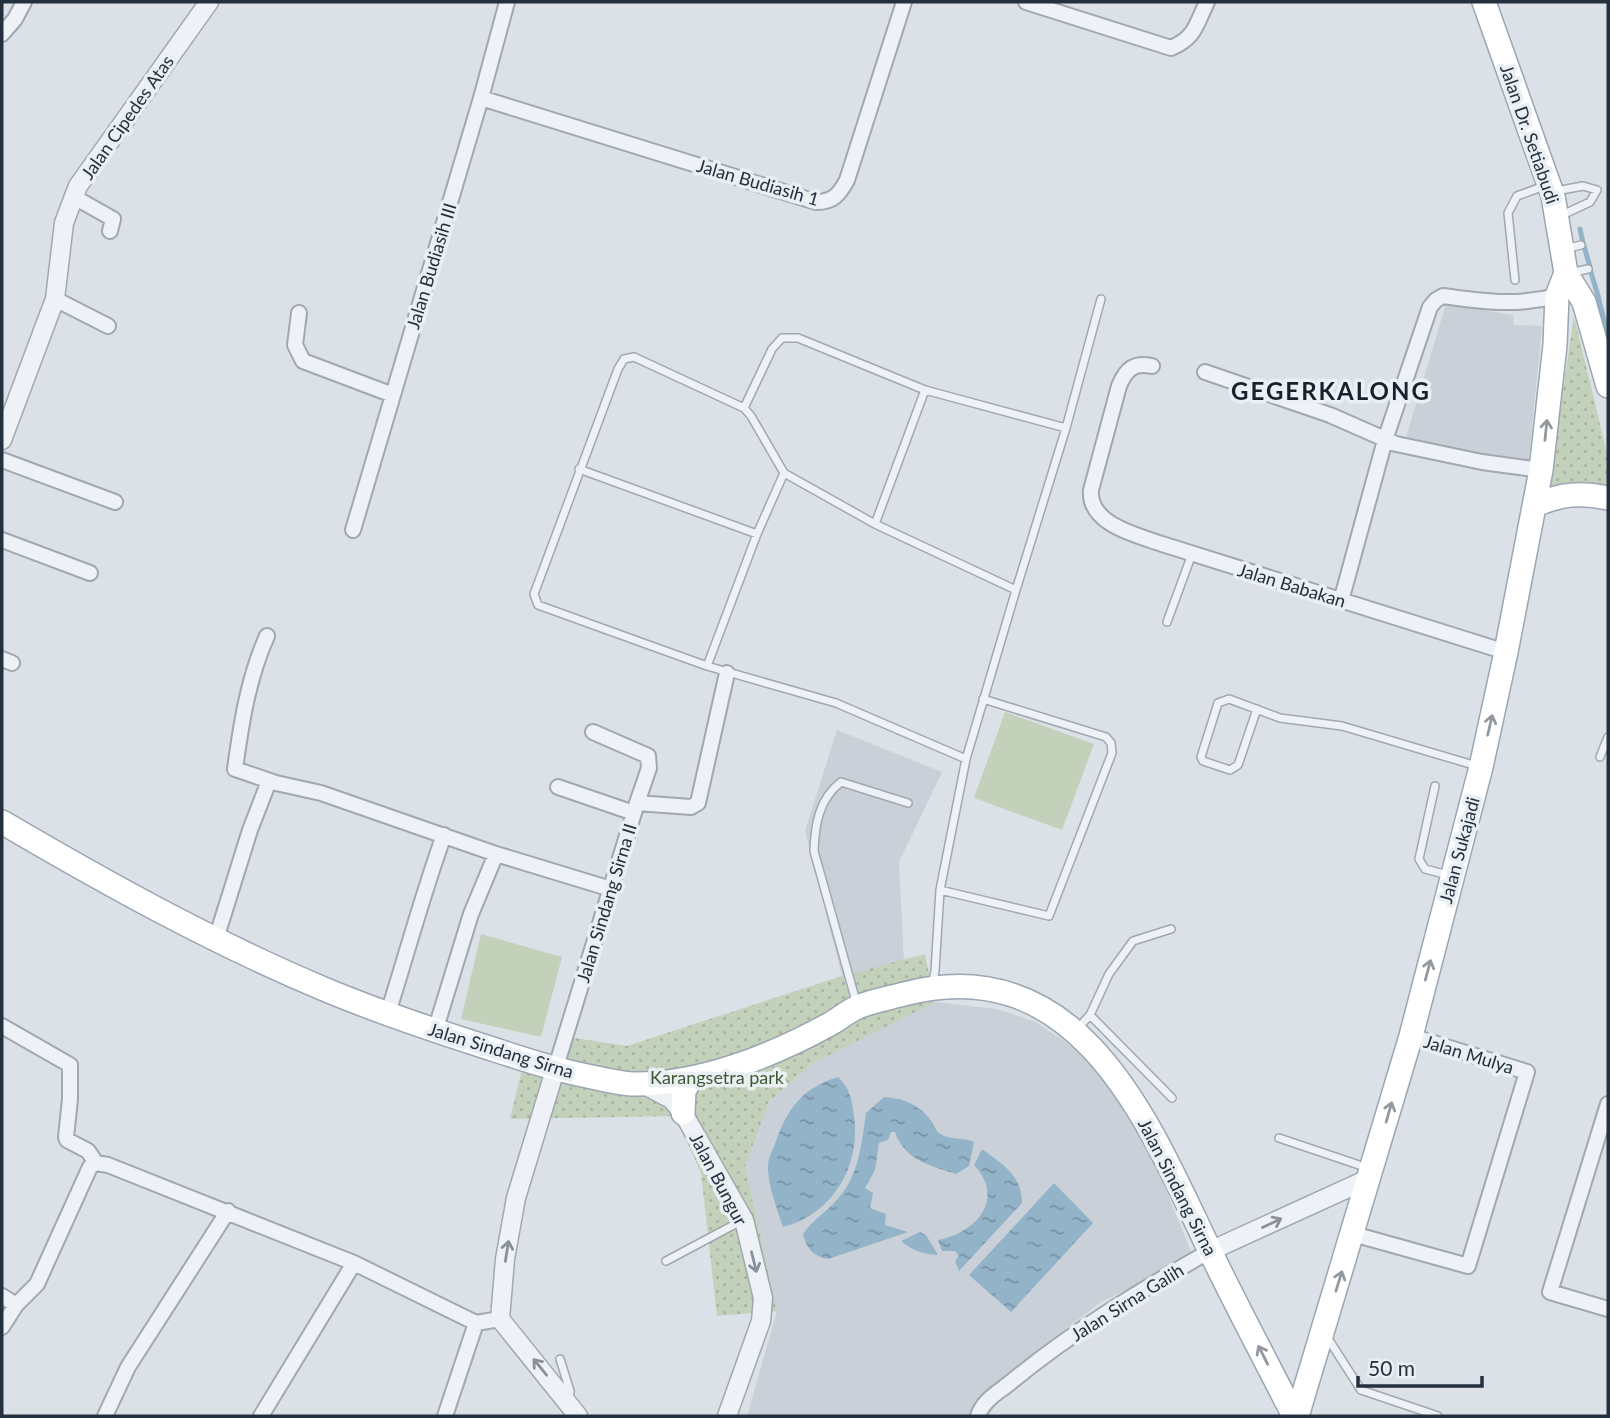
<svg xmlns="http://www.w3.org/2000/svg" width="1610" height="1418" font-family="Lato,sans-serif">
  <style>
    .built { fill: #c9d0d8 }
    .grass { fill: url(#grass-dots) }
    .pitch { fill: #c3d1bb }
    .water { fill: url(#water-ripples) }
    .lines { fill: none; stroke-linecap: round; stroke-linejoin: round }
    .stream { stroke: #93b3c9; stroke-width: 5 }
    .service-casing { stroke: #a0a8b0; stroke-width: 10 }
    .minor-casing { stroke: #a0a8b0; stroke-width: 18 }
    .tertiary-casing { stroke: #a0a8b0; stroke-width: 21 }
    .primary-casing { stroke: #9aa6b3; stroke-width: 26 }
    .service { stroke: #eef1f5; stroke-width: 7 }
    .minor { stroke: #eef1f5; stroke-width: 14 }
    .tertiary { stroke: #eef1f5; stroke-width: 18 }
    .primary { stroke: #fff; stroke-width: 23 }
    .oneway { stroke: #92989e }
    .oneway2 { stroke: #899099 }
    .labels { text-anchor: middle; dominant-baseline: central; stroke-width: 7; stroke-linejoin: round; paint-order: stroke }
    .street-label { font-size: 18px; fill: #24303d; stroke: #eaeff4 }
    .park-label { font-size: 18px; fill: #3d5931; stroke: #eaeff4 }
    .district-label { font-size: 24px; font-weight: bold; letter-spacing: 2px; fill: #17212d; stroke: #eaeff4 }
  </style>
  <defs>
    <pattern id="grass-dots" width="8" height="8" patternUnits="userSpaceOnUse" patternTransform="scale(1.75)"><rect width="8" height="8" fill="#c3d1bb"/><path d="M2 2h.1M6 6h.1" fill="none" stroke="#a7b4a2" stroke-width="1.8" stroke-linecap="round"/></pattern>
    <pattern id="water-ripples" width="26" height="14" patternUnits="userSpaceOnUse" patternTransform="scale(1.75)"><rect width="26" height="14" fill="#93b3c9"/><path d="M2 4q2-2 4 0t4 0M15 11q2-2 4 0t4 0" fill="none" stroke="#7892a4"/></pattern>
  </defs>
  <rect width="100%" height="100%" fill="#dbe1e6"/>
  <path class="built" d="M1446 304 1513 315 1514 325 1542 326 1528 467 1404 444Z
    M837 730 942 772 899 862 904 963 842 976 805 831Z
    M935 1002 997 1009 1036 1022 1077 1050 1119 1094 1144 1135 1193 1257 1101 1302 993 1385 976 1404 971 1416H747L777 1311 745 1166 769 1102 813 1063 890 1020Z"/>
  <path class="grass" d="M1574 316 1608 458V489L1549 485Z
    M925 954 935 1002 813 1063 769 1102 745 1166 777 1311 717 1316 701 1173 675 1116 510 1119 524 1061 558 1071 568 1037 627 1046 842 976Z"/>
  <path class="pitch" d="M1005 712 1094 744 1062 830 974 798Z
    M481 934 562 957 541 1037 461 1019Z"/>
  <path class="water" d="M838 1077C850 1088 852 1100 854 1116 861 1166 833 1214 783 1227 777 1209 769 1189 768 1169 767 1161 772 1151 775 1144 787 1109 802 1088 838 1077Z
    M884 1097C904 1098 920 1105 932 1122 935 1127 936 1132 942 1135 951 1140 963 1137 974 1142L969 1166 956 1174C931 1166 904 1160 895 1132H891L888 1140 879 1143 875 1170 865 1188 873 1193 870 1208 886 1214 885 1225 908 1232 828 1259C813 1256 807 1249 803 1234 812 1221 823 1214 834 1203 859 1178 861 1146 866 1113Z
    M982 1149C1002 1164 1022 1175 1022 1203L959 1271 955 1261 959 1256 955 1251H942L938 1240C976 1233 1006 1199 974 1165Z
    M1054 1183 1093 1223 1011 1312 969 1275Z
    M920 1232 926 1235 938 1255C923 1254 913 1251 901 1241Z"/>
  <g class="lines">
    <path class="stream" d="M1580 229 1583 243
      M1584 246 1590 267
      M1590 269 1599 299
      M1599 301 1608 334"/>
    <defs>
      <path id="service" d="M1556 191 1583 186 1597 190 1590 202 1560 216
        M1564 249 1581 245
        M1569 273 1588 269
        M1515 280 1508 213 1517 196 1547 185
        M1066 428 1101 299
        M579 469 757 534
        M784 473 757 534 707 666 836 703 966 759
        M875 524 925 390
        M1167 622 1192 554
        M707 666 538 605 534 594 618 369 624 359 634 357 744 408
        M1257 709 1238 765 1230 770 1203 761 1201 757 1218 703 1229 699 1280 718 1342 726 1477 766
        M1600 757 1608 737
        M1435 786 1419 859 1425 869 1448 875
        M940 890 1049 916 1112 753 1111 743 1106 737 983 699
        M932 986 935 971 940 890 966 759 1016 590 875 524 784 473 751 416 744 408 772 349 782 338H798L925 390 1066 428 1016 590
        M857 1005 814 851C815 824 819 799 841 782L908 803
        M1090 1015 1172 1098
        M1076 1030 1090 1015 1109 974 1133 941 1171 929
        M1279 1138 1368 1168
        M666 1261 743 1220
        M1327 1337 1361 1390 1438 1416
        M560 1359 570 1391 569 1399"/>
      <path id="minor" d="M1026 2 1171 48C1195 38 1196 25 1207 2
        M2 34 15 19 24 2
        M481 98 816 202C833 202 839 195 847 180L904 2
        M74 197 113 219 110 231
        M55 299 108 326
        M299 313 295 345 303 361 393 395
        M1152 366C1134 362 1126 369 1119 386L1091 490C1088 524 1136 535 1162 544L1506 652
        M1205 372 1330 415 1396 444 1482 462 1541 470
        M2 460 115 502
        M353 530 481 98 507 2
        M2 540 90 573
        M1341 601 1385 440 1430 307 1436 300 1443 296C1485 302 1516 306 1557 296
        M267 636C248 678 241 725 235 769L276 783 321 793 496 854 611 889
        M2 659 12 663
        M593 732 648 756 649 768 637 803
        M558 787 634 813
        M216 939 250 830 269 781
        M388 1013C407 953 423 893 444 835
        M2 1026 70 1065V1099L66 1137 67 1140 88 1151 96 1163
        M435 1031 471 914 496 854
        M555 1070 637 803 691 807 698 803 727 673
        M1608 1104 1550 1292 1608 1309
        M1353 1234 1468 1266 1527 1072 1411 1036
        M2 1296 16 1305
        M2 1327 16 1305 37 1284 90 1167 96 1163 108 1165 354 1263 476 1323 500 1319
        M105 1416 128 1367 228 1211
        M261 1416 354 1263
        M445 1416 476 1323
        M978 1416C983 1400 999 1392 1011 1382 1073 1331 1141 1290 1210 1251"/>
      <path id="tertiary" d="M2 440 55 299 64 223 78 186 209 2
        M555 1070 516 1198 505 1259 500 1319 578 1416
        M643 1084 671 1099 683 1113 744 1220 763 1298 761 1321 727 1416
        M1210 1251 1370 1178"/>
      <path id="primary" d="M1484 2 1553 196 1566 273 1584 302 1608 386
        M1535 505C1562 494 1579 492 1608 498
        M2 822C106 883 212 942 324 989 376 1011 430 1029 483 1046 520 1058 555 1070 592 1077 605 1080 618 1083 632 1084 699 1085 772 1056 830 1024 839 1019 848 1011 858 1007 872 1001 889 998 904 994 1080 948 1149 1123 1210 1251 1237 1307 1266 1361 1294 1416
        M683 1113 684 1091 690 1080
        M1297 1416 1411 1036 1481 767 1506 652 1541 470 1555 345 1557 296 1566 273"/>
    </defs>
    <use href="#service" class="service-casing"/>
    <use href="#minor" class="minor-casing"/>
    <use href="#tertiary" class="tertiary-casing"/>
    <use href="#primary" class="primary-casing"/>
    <use href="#service" class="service"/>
    <use href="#minor" class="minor"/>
    <use href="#tertiary" class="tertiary"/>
    <use href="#primary" class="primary"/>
  </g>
  <defs><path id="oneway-shaft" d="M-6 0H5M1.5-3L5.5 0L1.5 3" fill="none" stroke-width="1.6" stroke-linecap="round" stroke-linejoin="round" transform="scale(1.75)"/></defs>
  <g class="oneway">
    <use href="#oneway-shaft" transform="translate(1546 430) rotate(-84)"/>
    <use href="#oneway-shaft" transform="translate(1490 725) rotate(-77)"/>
    <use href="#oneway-shaft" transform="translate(1428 970) rotate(-75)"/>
    <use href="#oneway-shaft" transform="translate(1389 1112) rotate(-74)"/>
    <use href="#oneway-shaft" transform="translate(1339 1281) rotate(-73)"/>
    <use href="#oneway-shaft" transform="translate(1263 1355) rotate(-117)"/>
  </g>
  <g class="oneway2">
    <use href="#oneway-shaft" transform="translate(1272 1223) rotate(-25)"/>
    <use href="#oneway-shaft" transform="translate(507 1251) rotate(-81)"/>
    <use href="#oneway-shaft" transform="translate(754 1262) rotate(76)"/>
    <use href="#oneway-shaft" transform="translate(540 1367) rotate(-129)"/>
  </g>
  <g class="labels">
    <g class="street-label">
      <text transform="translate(127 117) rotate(-55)">Jalan Cipedes Atas</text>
      <text transform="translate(1530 134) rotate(71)">Jalan Dr. Setiabudi</text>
      <text transform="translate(758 182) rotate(16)">Jalan Budiasih 1</text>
      <text transform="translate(431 266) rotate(-73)">Jalan Budiasih III</text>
      <text transform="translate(1292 585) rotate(17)">Jalan Babakan</text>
      <text transform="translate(1459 850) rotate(-75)">Jalan Sukajadi</text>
      <text transform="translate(606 903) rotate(-73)">Jalan Sindang Sirna II</text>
      <text transform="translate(501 1050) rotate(17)">Jalan Sindang Sirna</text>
      <text transform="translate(1469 1054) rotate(17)">Jalan Mulya</text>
      <text transform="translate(719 1179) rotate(62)">Jalan Bungur</text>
      <text transform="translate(1178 1187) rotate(63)">Jalan Sindang Sirna</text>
      <text transform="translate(1127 1302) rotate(-32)">Jalan Sirna Galih</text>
    </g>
    <g class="park-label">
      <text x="717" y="1077">Karangsetra park</text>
    </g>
    <g class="district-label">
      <text x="1331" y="390">GEGERKALONG</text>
    </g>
  </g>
  <rect width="1610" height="1418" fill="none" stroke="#24303d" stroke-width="7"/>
  <path d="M1358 1376v10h124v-10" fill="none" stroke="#24303d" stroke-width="3.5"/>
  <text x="1368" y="1376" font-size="21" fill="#24303d" stroke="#eaeff4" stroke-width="5" paint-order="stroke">50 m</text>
</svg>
